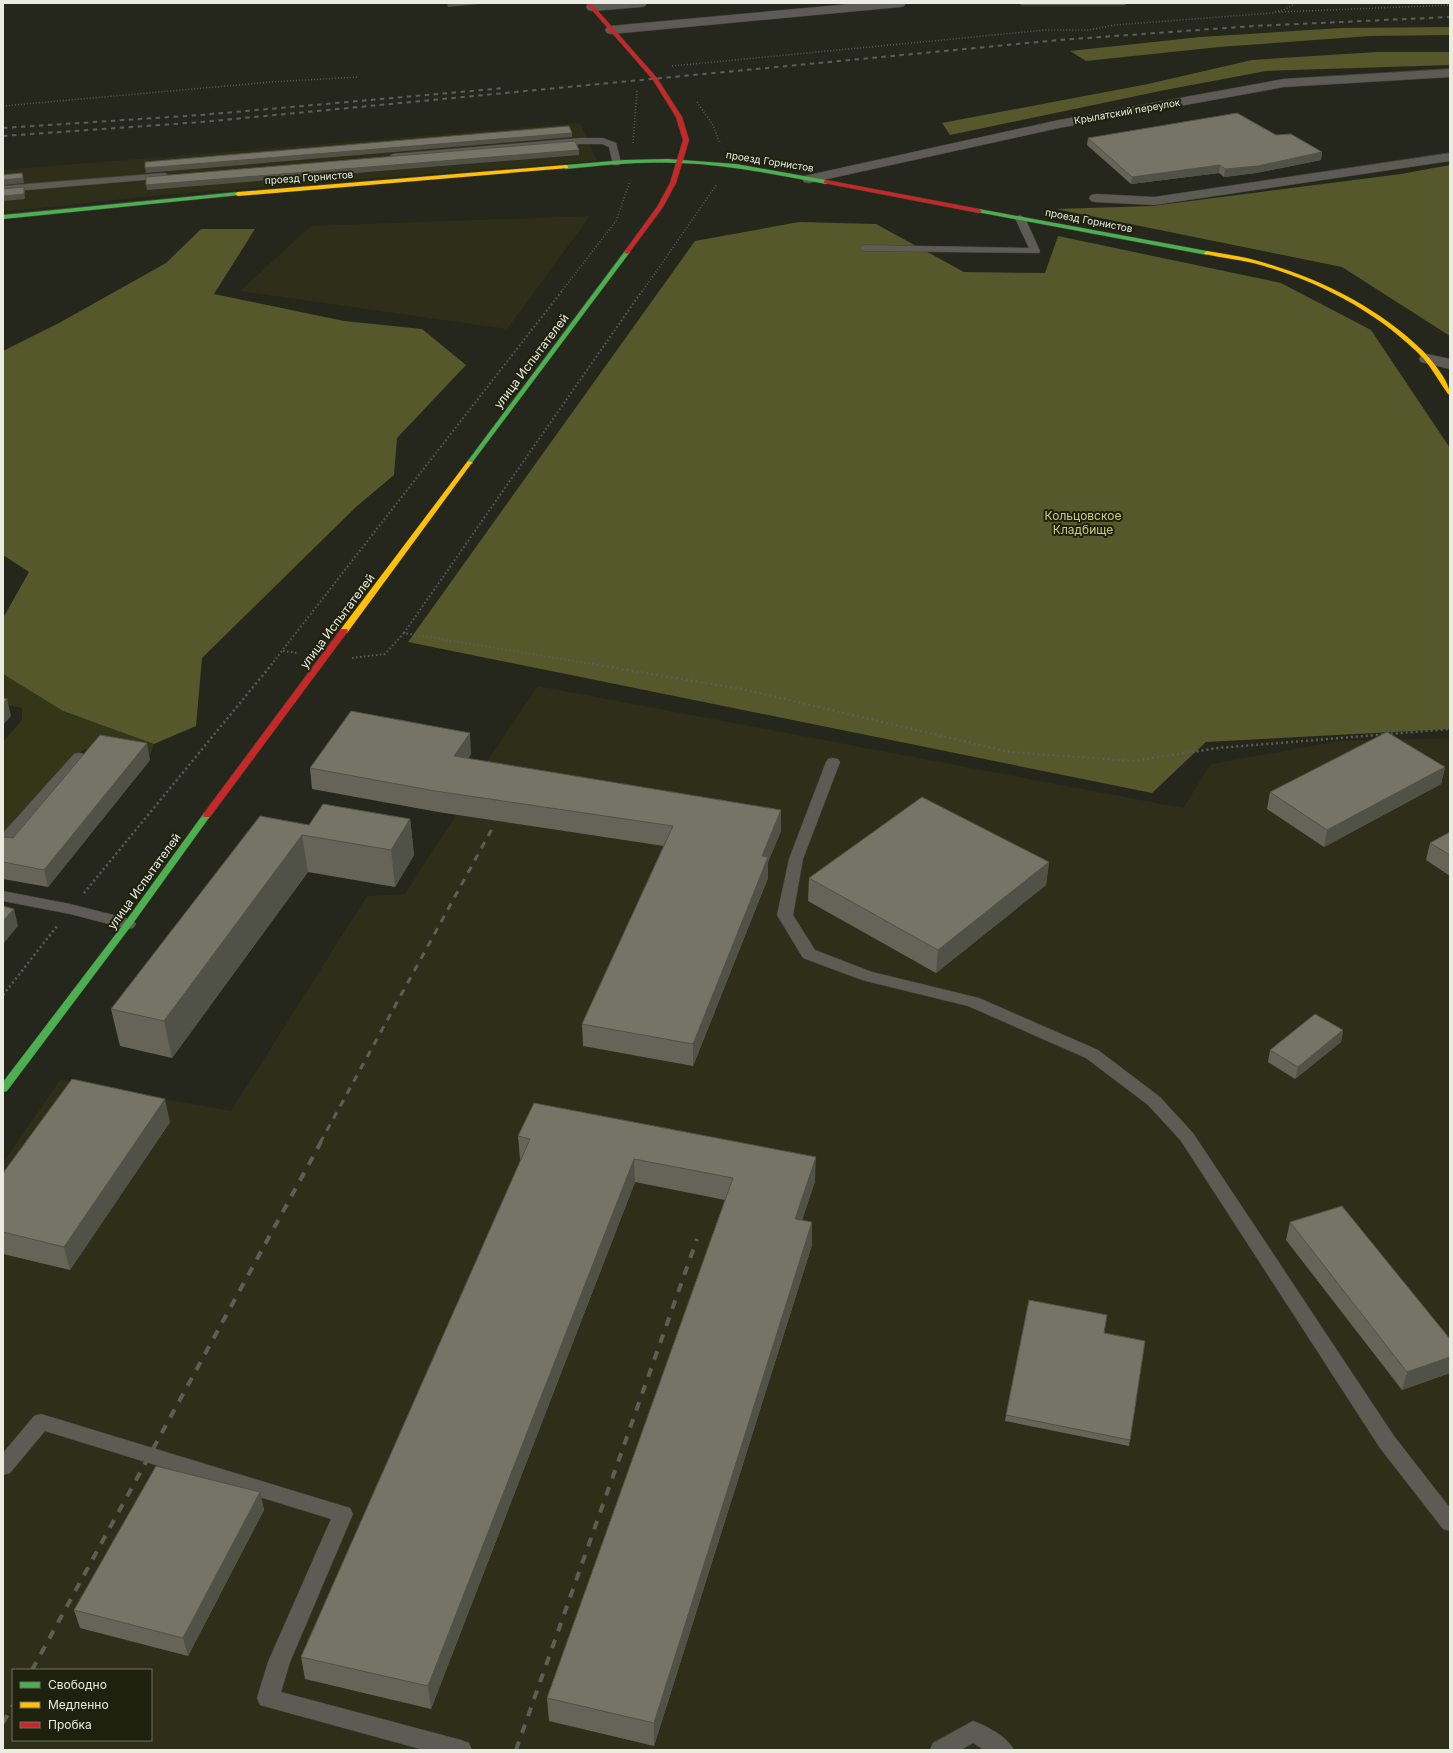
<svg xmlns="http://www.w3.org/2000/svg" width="1453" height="1753" font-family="Inter,sans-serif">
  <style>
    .built { fill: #2d2f18; fill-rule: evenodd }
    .green { fill: #343717 }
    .forest { fill: #55582a }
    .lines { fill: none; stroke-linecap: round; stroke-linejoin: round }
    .lane-casing { stroke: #42433b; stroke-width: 1 }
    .street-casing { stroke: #42433b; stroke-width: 1 }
    .fast-casing { stroke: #42433b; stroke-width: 1 }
    .slow-casing { stroke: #42433b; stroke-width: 1 }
    .jam-casing { stroke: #42433b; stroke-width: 1 }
    .path-far2 { stroke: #5c5d57; stroke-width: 1.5; stroke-dasharray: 1 2; stroke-linecap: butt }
    .path-far1 { stroke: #5c5d57; stroke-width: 2; stroke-dasharray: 1.5 2.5; stroke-linecap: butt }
    .path { stroke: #5c5d57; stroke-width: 2.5; stroke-dasharray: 2 3; stroke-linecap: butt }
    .lane { fill: #5c5c54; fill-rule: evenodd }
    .street { fill: #5c5c54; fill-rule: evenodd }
    .fast { fill: #4caf50; fill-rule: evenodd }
    .slow { fill: #ffc107; fill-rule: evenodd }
    .jam { fill: #c62828; fill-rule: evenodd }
    .rail-far2 { stroke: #5d5e57; stroke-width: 2; stroke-dasharray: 4.5 4.5; stroke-linecap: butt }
    .rail-far1 { stroke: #5d5e57; stroke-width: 3; stroke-dasharray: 7 7; stroke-linecap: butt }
    .rail { stroke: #5d5e57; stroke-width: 4; stroke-dasharray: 9 9; stroke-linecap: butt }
    .wall { fill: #646558 }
    .shaded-wall { fill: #515247 }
    .building { fill: #747566; stroke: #515247 }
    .labels { text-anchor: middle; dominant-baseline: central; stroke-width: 4; stroke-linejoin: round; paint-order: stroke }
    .far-street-label { font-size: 10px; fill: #ebece1; stroke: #1f210f }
    .street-label { font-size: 12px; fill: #ebece1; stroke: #1f210f }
    .park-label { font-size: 12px; fill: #c9cf7f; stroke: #1f210f }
  </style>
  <rect width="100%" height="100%" fill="#26271c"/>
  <path class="built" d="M580 123 597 161 162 195 3 212V170Z
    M590 216 507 329 240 291 311 226Z
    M538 686 1183 808 1211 764 1340 741 1450 738V1750H3V1163L60 1080 231 1111 367 896 405 894 456 815 474 781ZM13 1670H151V1740H13Z"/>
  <path class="green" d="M3 674 63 711 154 744 148 761 84 749 3 835V742L22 720V708L3 704Z"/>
  <path class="forest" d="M1450 27V35L1370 36 1219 47 1086 61 1070 51 1200 37 1341 28Z
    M1377 52H1450V65L1266 71 1165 90 950 135 942 123 1148 84 1252 60Z
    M1450 165V336L1342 267 1056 209 1152 206 1401 174Z
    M799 222 876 224 964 272 1045 273 1058 236 1281 283 1371 330 1450 448V729L1206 742 1152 793 408 642 695 241Z
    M201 229H255L214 294 344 321 422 329 466 365 397 438 394 475 357 506 202 658 196 726 154 744 63 711 3 674V618L29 572 3 555V351L59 323 166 263Z"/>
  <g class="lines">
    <defs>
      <path id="lane" d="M1018 3H1128L1124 5H1022Z
        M581 138H603L616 143 621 163 619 165H613L609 147 602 144H581L393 160 388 157 393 154Z
        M165 173 170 176 168 178 3 192V186Z
        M1020 215 1025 218 1040 251 1039 253 864 251 859 248 864 245 1029 248 1015 218Z
        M79 753 84 754 86 757 84 760 8 845 3 847V833L74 754Z
        M833 758 838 759 840 762 803 859 793 915 815 950 872 972 979 998 1098 1050 1160 1097 1193 1133 1394 1436 1450 1508V1531L1443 1529 1380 1448 1181 1141 1148 1105 1086 1058 968 1006 862 980 803 958 777 915 789 859 826 762 828 759Z
        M3 891 70 904 133 920 136 924 133 928 128 929 70 914 3 901Z
        M41 1414 350 1508 353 1514 290 1662 281 1692 461 1740 469 1743 472 1750H424L260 1705 257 1698 268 1662 331 1519 45 1431 10 1473 3 1475V1453L34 1416Z
        M973 1721C987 1726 1008 1737 1014 1750H984L973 1743 961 1750H930L933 1743Z"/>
      <path id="street" d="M597 3H647L645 6 641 7 592 11 588 10 586 7 588 4Z
        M861 3H906L904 6 900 7 611 34 607 33 605 30 607 27 611 26Z
        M1450 69V77L1284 87 1059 128 809 183 804 182 802 179 804 176 809 175 1059 120 1284 79Z
        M1450 153V161L1154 205 1096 202 1091 201 1089 198 1091 195 1096 194 1154 197Z
        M1427 354 1450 359V369L1421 362 1419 359 1421 356Z"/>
      <path id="fast" d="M668 159 736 164 826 180 829 182 826 184C778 175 730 165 681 163 643 161 604 165 566 169L563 167 566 165 624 160Z
        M238 192 240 193V195L3 219V215Z
        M979 209 1207 251 1210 253 1207 255 977 212 976 211Z
        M625 251 630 252 471 464H467V462Z
        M207 812 211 815 131 926 7 1091 3 1092V1082L125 922 204 813Z"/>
      <path id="slow" d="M566 165 568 166V168L238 196 235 194 238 192Z
        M1207 251C1224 254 1241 256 1258 261 1319 278 1378 307 1424 352 1433 362 1450 382 1450 395L1448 394C1440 383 1433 370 1424 359 1379 312 1315 279 1253 263 1237 259 1221 258 1205 254L1204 253Z
        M469 461 473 463 471 464 347 633H341L340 631 341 629 467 462Z"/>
      <path id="jam" d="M586 3H591L657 78 682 117 689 140 676 183 663 207 629 253 627 254 624 252 657 207 670 183 683 140 676 117 653 80Z
        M826 180 979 209 982 211 979 213 824 183V181Z
        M341 629H347L348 631 210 817H204L203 815 204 813Z"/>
    </defs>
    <use href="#lane" class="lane-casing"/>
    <use href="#street" class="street-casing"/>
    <use href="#fast" class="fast-casing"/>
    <use href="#slow" class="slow-casing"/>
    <use href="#jam" class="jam-casing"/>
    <path class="path-far2" d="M1279 12 1450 5
      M672 66 1046 30H1089L1115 25 1272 13 1286 9 1296 3
      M697 102 713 125 720 144
      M3 106 271 82 359 77
      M633 143 637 90
      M561 292 616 221 630 181
      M642 292 717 184"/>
    <path class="path-far1" d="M404 633 642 291
      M283 651 299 653
      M352 658 385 654 404 633 598 665
      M271 665 562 291"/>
    <path class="path" d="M592 664 742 689 1010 752 1132 761 1218 748 1450 729
      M84 893 272 664
      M3 995 57 926"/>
    <use href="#lane" class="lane"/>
    <use href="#street" class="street"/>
    <use href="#fast" class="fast"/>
    <use href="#slow" class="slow"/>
    <use href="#jam" class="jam"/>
    <path class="rail-far2" d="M3 128 201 115 505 88
      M3 136 202 122 1059 40 1254 26 1450 17"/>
    <path class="rail-far1" d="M320 1143 493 827"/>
    <path class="rail" d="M32 1670 321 1142
      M3 1723 13 1705
      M516 1750 697 1239"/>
  </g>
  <path class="wall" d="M1276 135 1322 152 1321 160 1256 173 1224 177 1219 173 1131 184 1087 145 1088 138Z
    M471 754 468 759 781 810V831L768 862V878L693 1066 583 1046 582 1024 664 846 438 812 312 789 310 768Z
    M150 760 48 887 3 879V838H13Z
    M1445 767 1441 784 1324 847 1267 809 1270 792Z
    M410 819 414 855 395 887 308 872 172 1058 120 1046 111 1009 309 825Z
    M1450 832V876L1426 860 1430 843Z
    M1049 862 1046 885 936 973 808 901 809 878Z
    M1343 1030 1341 1042 1295 1079 1268 1062 1270 1050Z
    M170 1122 70 1270 3 1254V1173Z
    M518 1136 815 1181 802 1220 812 1245 654 1746 549 1721 547 1698 725 1200 635 1182 431 1709 305 1679 301 1657 521 1160 520 1159Z
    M1290 1222 1450 1339V1373L1402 1390 1286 1240Z
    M1104 1333 1145 1341 1129 1446 1005 1421 1006 1415Z
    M260 1492 264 1510 188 1656 80 1628 74 1610Z"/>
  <path class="shaded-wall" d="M447 3H490L448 7Z
    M572 133V137L146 173 145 168Z
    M579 150V155L147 190 146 185Z
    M1322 152 1321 160 1256 173 1224 177 1225 169Z
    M1220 165 1219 173 1131 184 1132 177Z
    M22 173 24 183 3 185V180Z
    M24 187 25 199 3 201V196Z
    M7 699 11 716 3 725V704Z
    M470 733 471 754 456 778 454 756Z
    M147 743 150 760 48 887 44 870Z
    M1445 767 1441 784 1324 847 1327 830Z
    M781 810V831L768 862V878L693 1066V1044L762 856Z
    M410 819 414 855 395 887 391 850Z
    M302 835 308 872 172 1058 164 1021Z
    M1049 862 1046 885 936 973 938 950Z
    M14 909 18 926 3 944V921Z
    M1343 1030 1341 1042 1295 1079 1298 1067Z
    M165 1099 170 1122 70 1270 64 1247Z
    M816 1157 815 1181 795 1242V1219Z
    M634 1159 635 1182 431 1709 428 1686Z
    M812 1222V1245L654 1746V1723Z
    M1450 1357V1373L1402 1390 1407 1372Z
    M260 1492 264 1510 188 1656 183 1638Z"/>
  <path class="building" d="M1237 113 1276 135 1291 134 1322 152 1258 166 1225 169 1220 165 1132 177 1088 138Z
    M569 126 572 133 145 168V162Z
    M575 141 579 150 146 185V177Z
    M22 173 23 178 3 180V175Z
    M24 187V194L3 196V189Z
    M3 698 7 699 3 704Z
    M351 711 470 733 454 756 781 810 762 856 768 857 693 1044 582 1024 673 826 435 791 310 768Z
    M1387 732 1445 767 1327 830 1270 792Z
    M100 735 147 743 44 870 3 862V838L4 837 13 838Z
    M922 797 1049 862 938 950 809 878Z
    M323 804 410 819 391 850 302 835 164 1021 111 1009 260 816 309 825Z
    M1450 832V855L1430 843Z
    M3 906 14 909 3 921Z
    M1315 1014 1343 1030 1298 1067 1270 1050Z
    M72 1079 165 1099 64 1247 3 1232V1173Z
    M534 1103 816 1157 795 1219 812 1222 654 1723 547 1698 733 1178 634 1159 428 1686 301 1657 530 1139 518 1136Z
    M1342 1206 1450 1339V1357L1407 1372 1290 1222Z
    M1029 1300 1107 1315 1104 1333 1145 1341 1130 1440 1006 1415Z
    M156 1466 260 1492 183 1638 74 1610Z"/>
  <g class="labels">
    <g class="far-street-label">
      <text transform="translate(1127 111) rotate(-10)">Крылатский переулок</text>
      <text transform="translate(770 161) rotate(9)">проезд Горнистов</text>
      <text transform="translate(309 177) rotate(-4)">проезд Горнистов</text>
      <text transform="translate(1089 220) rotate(11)">проезд Горнистов</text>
    </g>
    <g class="street-label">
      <text transform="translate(531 361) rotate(-53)">улица Испытателей</text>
      <text transform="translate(337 621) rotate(-53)">улица Испытателей</text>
      <text transform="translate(144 881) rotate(-54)">улица Испытателей</text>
    </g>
    <g class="park-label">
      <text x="1083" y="515">Кольцовское<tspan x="1083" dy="14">Кладбище</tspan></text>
    </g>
  </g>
  <rect width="1453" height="1753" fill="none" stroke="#ebece1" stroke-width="8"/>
  <rect x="12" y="1669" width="140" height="72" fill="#1f210f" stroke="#717263"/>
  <rect x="20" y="1682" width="20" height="6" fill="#4caf50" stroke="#717263"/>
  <text x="48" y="1689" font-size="12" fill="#ebece1">Свободно</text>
  <rect x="20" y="1702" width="20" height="6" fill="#ffc107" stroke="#717263"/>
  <text x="48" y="1709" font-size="12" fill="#ebece1">Медленно</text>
  <rect x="20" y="1722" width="20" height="6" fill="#c62828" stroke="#717263"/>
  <text x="48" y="1729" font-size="12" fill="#ebece1">Пробка</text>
</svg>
